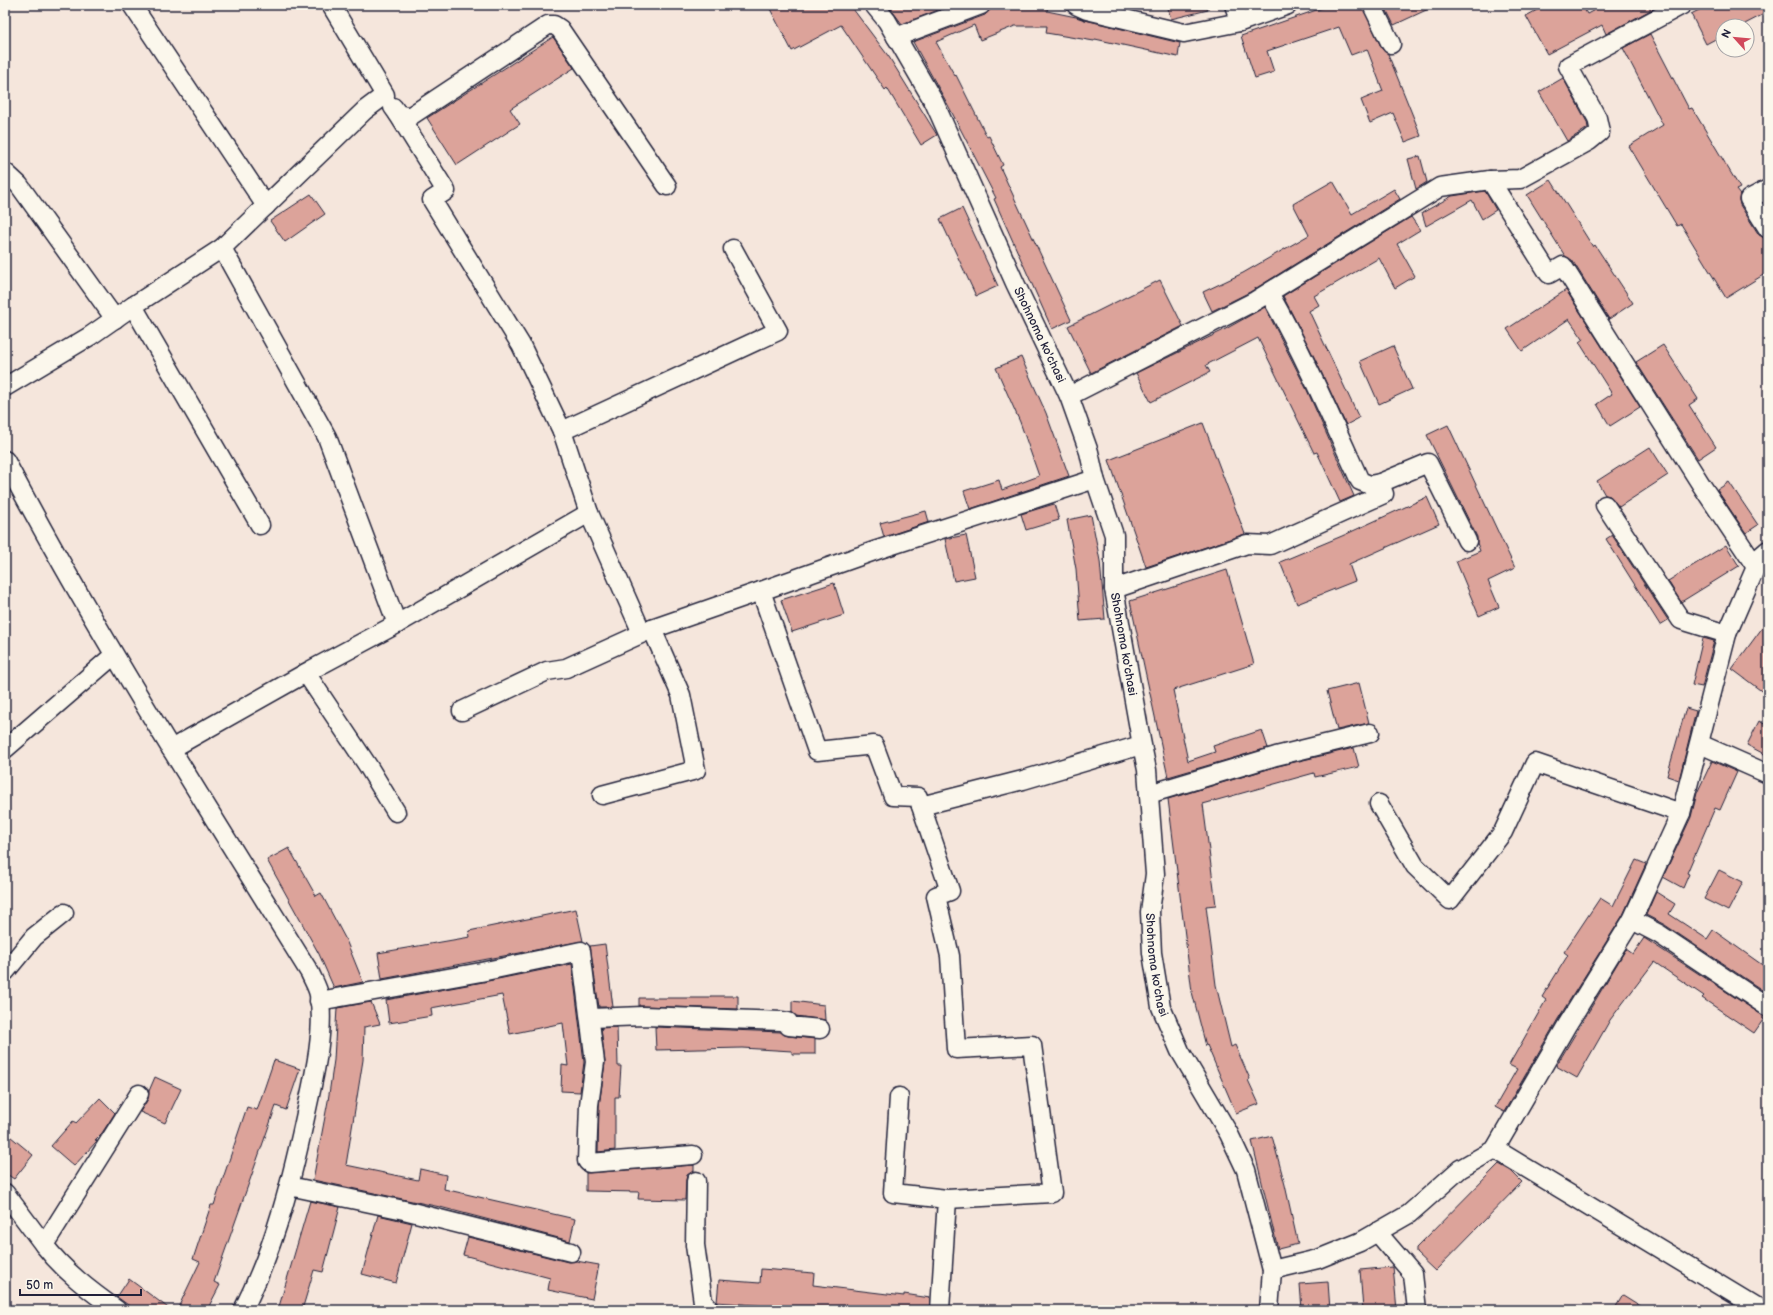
<svg xmlns="http://www.w3.org/2000/svg" width="1773" height="1315" font-family="'Balsamiq Sans',sans-serif">
  <style>
    .building { fill: #dca39a; stroke: #22223b }
    .lines { fill: none; stroke-linecap: round; stroke-linejoin: round }
    .minor-casing { stroke: #22223b; stroke-width: 21 }
    .minor { stroke: #fbf7ec; stroke-width: 18 }
    .labels { text-anchor: middle; dominant-baseline: central; stroke-width: 4; stroke-linejoin: round; paint-order: stroke }
    .street-label { font-size: 12px; fill: #22223b; stroke: #fbf7ec }
  </style>
  <rect width="100%" height="100%" fill="#f5e6dc"/>
  <filter id="ink" filterUnits="userSpaceOnUse"><feTurbulence type="fractalNoise" baseFrequency=".025" numOctaves="2"/><feDisplacementMap in="SourceGraphic" scale="8" xChannelSelector="R" yChannelSelector="G"/><feConvolveMatrix kernelMatrix="1 2 1 2 8 2 1 2 1" color-interpolation-filters="sRGB"/></filter>
  <g filter="url(#ink)">
    <path class="building" d="M768 5H850L889 57 937 135 921 145 887 88 885 90 841 25 792 51Z
      M888 5H951L902 24Z
      M991 5H1048L1047 11 1076 17 1085 20 1180 43 1178 57 1095 39 1094 41 1046 33 1047 26H1015L980 40 974 25 936 42 955 76 956 75 987 137 989 136 1003 165 1000 167 1071 320 1052 329 994 199 996 198 948 105 913 42 985 15 989 11Z
      M1167 5H1208V10L1171 19Z
      M1331 5H1362L1382 49 1388 54 1421 136 1405 142 1393 113 1370 123 1361 100 1383 91 1367 49 1351 55 1339 27 1267 51 1274 72 1255 78 1241 36Z
      M1384 5H1437L1394 25Z
      M1546 5H1582L1587 14 1604 5H1660L1606 34 1602 25 1547 54 1526 16Z
      M1709 5H1768V12L1741 26H1723V35L1706 44 1691 14Z
      M1650 34 1689 109 1692 108 1740 188 1736 190 1740 195 1739 200 1740 205 1759 235 1766 239 1768 243V272L1726 298 1681 224 1677 226 1629 146 1663 125 1623 48Z
      M553 37 574 68 510 109 520 124 457 165 427 118Z
      M1563 78 1587 122 1588 128 1567 141 1539 92Z
      M1420 156 1427 182 1416 189 1408 159Z
      M1551 180 1593 247 1595 245 1633 303 1609 319 1572 260 1565 256 1527 195Z
      M1333 181 1352 214 1394 189 1400 199 1250 292 1212 311 1203 292 1243 273 1309 235 1293 204Z
      M1485 191 1496 210 1482 219 1472 200 1426 226 1422 213 1452 196Z
      M311 194 325 214 285 242 270 221Z
      M962 208 998 286 976 296 940 219Z
      M1411 217 1420 230 1397 244 1415 276 1395 288 1379 258 1314 296 1319 305 1309 311 1359 418 1346 425 1314 357 1283 296Z
      M1160 280 1183 326 1091 373 1068 326Z
      M1566 290 1640 407 1610 426 1597 404 1612 394 1579 342 1583 339 1569 319 1522 351 1507 329Z
      M1265 307 1307 390 1354 496 1340 502 1317 452 1314 453 1258 338 1206 365 1210 372 1151 402 1136 373 1222 331Z
      M1663 345 1698 399 1689 405 1716 447 1698 459 1636 362Z
      M1393 346 1412 389 1379 404 1360 361Z
      M1021 357 1046 413 1069 476 970 509 964 491 999 480 1002 490 1039 476 1020 422 996 368Z
      M1203 423 1245 534 1146 567 1109 460Z
      M1448 425 1515 568 1488 581 1499 607 1479 616 1456 561 1480 551 1477 543V537L1427 435Z
      M1650 447 1668 475 1619 507 1610 496 1605 495 1597 481Z
      M1729 482 1758 525 1746 533 1717 490Z
      M1427 497 1439 524 1349 564 1355 581 1297 604 1280 562 1342 536Z
      M1054 504 1059 520 1026 530 1021 514Z
      M926 511 929 522 884 537 880 523Z
      M1091 515 1100 561 1105 619 1080 621 1076 569 1067 520Z
      M966 535 975 577 954 581 945 539Z
      M1612 535 1668 620 1660 625 1606 539Z
      M1726 545 1739 566 1681 602 1668 581Z
      M1227 570 1254 664 1173 690 1188 761 1215 752 1213 746 1262 730 1268 748 1168 777 1130 601Z
      M834 583 844 615 792 632 781 600Z
      M1768 620V696L1732 669Z
      M1703 638 1714 641 1702 687 1692 685Z
      M1359 683 1369 723 1337 730 1327 691Z
      M1686 708 1696 711 1679 780 1667 776Z
      M1759 721 1768 726V756L1747 745Z
      M1354 748 1359 767 1315 777 1314 773 1203 804 1216 905 1206 906 1216 985 1231 1047 1235 1045 1250 1079 1248 1080 1259 1104 1236 1113 1207 1045 1206 1046 1192 992 1168 799 1278 766Z
      M1712 761 1737 772 1720 810 1715 808 1687 873 1689 874 1683 888 1663 877 1691 817 1697 793Z
      M289 848 316 896 321 893 346 940 363 982 334 988 319 954 267 860Z
      M1636 860 1646 864 1623 915 1558 1019 1504 1112 1495 1107 1517 1069 1509 1065 1546 1000 1542 997 1568 955 1564 952 1600 898 1613 906Z
      M1719 870 1743 882 1728 911 1704 899Z
      M1656 892 1675 904 1669 914 1707 939 1713 930 1768 969V994L1665 925 1646 915Z
      M576 909 583 941 382 979 378 953 470 937 469 931Z
      M1644 938 1765 1017 1754 1033 1702 998 1704 996 1654 962 1610 1020 1577 1078 1556 1066 1626 949 1633 954Z
      M605 944 613 1007H599L590 946Z
      M572 964 584 1062 580 1092 561 1091 562 1065 568 1066 563 1023 510 1034 502 995 431 1008 432 1016 389 1023 386 1000 483 982Z
      M710 996H738V1009L639 1006V998H710Z
      M792 1001 824 1005 825 1020 796 1016 792 1013Z
      M371 1002 380 1024 364 1027 363 1060 346 1165 418 1180 420 1169 446 1175 444 1189 575 1219 570 1241 440 1207 313 1180 328 1101 334 1060 337 1008Z
      M617 1027 618 1066H621L619 1097H615V1150L598 1152 599 1106 605 1063 601 1028Z
      M655 1027 781 1032 788 1036 815 1039V1054H792V1051L742 1048 656 1050Z
      M274 1060 300 1069 286 1110 276 1106 214 1282 220 1285 207 1310H177L200 1262 193 1259 211 1205H214L247 1107 257 1110Z
      M155 1077 181 1089 165 1123 140 1112 148 1099 149 1091Z
      M100 1098 115 1113 102 1133 95 1140 97 1141 74 1166 51 1146 73 1121 76 1123Z
      M5 1132 33 1155 14 1179 5 1173Z
      M1272 1136 1285 1185 1298 1244 1278 1249 1252 1141Z
      M1499 1164 1511 1171 1522 1182 1435 1271 1416 1253V1248Z
      M694 1165V1171L687 1175 686 1180 685 1200 638 1199 639 1192 586 1191V1173Z
      M310 1201 340 1207 323 1272 314 1270 302 1310H278Z
      M378 1215 412 1223 396 1283 362 1274Z
      M468 1237 568 1262 576 1261 599 1265 592 1299 548 1290 550 1278 463 1255Z
      M1393 1267 1397 1310H1363L1360 1270Z
      M761 1269 814 1273 813 1285 904 1296V1294L930 1298V1310H816L717 1302 719 1280 760 1283Z
      M129 1279 171 1310H135L117 1297Z
      M1328 1282 1330 1310H1302L1300 1284Z
      M1623 1295 1647 1310H1614Z"/>
    <g class="lines">
      <defs>
        <g id="minor">
          <path d="M132 5 266 206"/>
          <path id="s1" d="M874 5 887 21 934 102 1015 283 1069 396 1089 452 1095 479 1114 535V589L1141 740 1147 770 1155 874 1150 912 1152 953 1161 1007 1180 1051 1229 1134 1246 1170 1272 1270 1269 1310"/>
          <path d="M1076 5 1087 10 1184 33 1240 22 1288 5"/>
          <path d="M1234 5 1240 22"/>
          <path d="M1372 5 1391 44"/>
          <path d="M896 37 981 5"/>
          <path d="M393 107 398 114 409 117 548 25H554L560 29 667 186"/>
          <path d="M398 114 446 191 432 200 521 345 562 431 589 513 642 633"/>
          <path d="M5 172 19 185 115 319"/>
          <path d="M1490 180 1549 274 1563 266 1702 486 1756 567"/>
          <path d="M1768 189 1749 199 1768 229"/>
          <path d="M222 248 327 437 397 624"/>
          <path d="M1269 293C1303 353 1331 417 1360 481L1370 485 1380 483 1428 463 1467 541"/>
          <path d="M133 306 260 525"/>
          <path d="M5 387 90 336 133 306 222 248 365 110 385 95 331 5"/>
          <path d="M1069 396 1255 301 1440 187 1490 180 1520 179 1589 141 1600 132 1597 118 1568 66 1682 5"/>
          <path d="M562 431 778 331 733 249"/>
          <path d="M5 460C98 636 205 804 310 973 313 980 318 988 319 995 325 1027 315 1073 308 1104 293 1175 276 1245 243 1310"/>
          <path d="M1095 479 877 550 761 591 817 751 874 745 893 796 918 797 921 806 1023 780 1141 745"/>
          <path d="M1605 505 1681 620 1727 634"/>
          <path d="M1768 550 1761 556 1756 567 1727 634 1681 813 1632 920 1659 934 1768 1007"/>
          <path d="M1114 589 1247 544 1270 545 1384 494 1380 483"/>
          <path d="M306 673 368 766 396 812"/>
          <path d="M462 711 547 671 566 668 652 629"/>
          <path d="M1700 744 1768 774"/>
          <path d="M5 749 114 655"/>
          <path d="M171 749 311 670 397 624 589 513"/>
          <path d="M1149 794 1276 756 1370 733"/>
          <path d="M602 795 696 770 681 695 652 629 761 591"/>
          <path d="M1379 804 1415 866 1450 900 1503 832 1535 763 1681 813"/>
          <path d="M921 806 950 891 936 896 950 956 956 1049 1032 1045 1052 1193 947 1199"/>
          <path d="M5 972 34 937 64 913"/>
          <path d="M319 1001 481 972 581 951 595 1062 589 1105 587 1161 589 1163 693 1155"/>
          <path d="M591 1018 643 1016 781 1021 788 1022 789 1026 820 1029"/>
          <path d="M899 1097 893 1193 947 1199 940 1310"/>
          <path d="M1495 1149 1761 1310"/>
          <path d="M696 1181 695 1245 703 1302 710 1310"/>
          <path d="M289 1186 404 1210 571 1252"/>
          <path d="M5 1193 44 1245"/>
          <path d="M1377 1232 1413 1274 1417 1310"/>
          <path d="M1272 1270 1318 1259 1360 1242 1409 1214 1460 1169 1495 1149 1567 1025 1632 920"/>
          <path d="M117 1310C90 1291 64 1271 44 1245L139 1094"/>
        </g>
      </defs>
      <use href="#minor" class="minor-casing"/>
      <use href="#minor" class="minor"/>
    </g>
  </g>
  <g class="labels">
    <g class="street-label">
      <text stroke="none"><textPath href="#s1" startOffset="370">Shohnoma ko'chasi</textPath></text>
      <text stroke="none"><textPath href="#s1" startOffset="694">Shohnoma ko'chasi</textPath></text>
      <text stroke="none"><textPath href="#s1" startOffset="1018">Shohnoma ko'chasi</textPath></text>
    </g>
  </g>
  <rect width="1773" height="1315" fill="none" stroke="#fbf7ec" stroke-width="20"/>
  <rect x="10" y="10" width="1753" height="1295" fill="none" stroke="#22223b" stroke-width="1.5" filter="url(#ink)"/>
  <g transform="translate(1735 38) rotate(297)"><circle r="19" fill="#fbf7ec" stroke="#a4a2a5"/>
  <path d="M0-3L7 15L0 10L-7 15Z" fill="#d1495b"/>
  <text y="-6" font-size="11" font-weight="bold" text-anchor="middle" fill="#22223b">N</text>
  </g>
  <path d="M20 1289v6h121v-6" fill="none" stroke="#22223b" stroke-width="2"/>
  <text x="26" y="1289" font-size="12" fill="#22223b" stroke="#fbf7ec" stroke-width="3" paint-order="stroke">50 m</text>
</svg>
